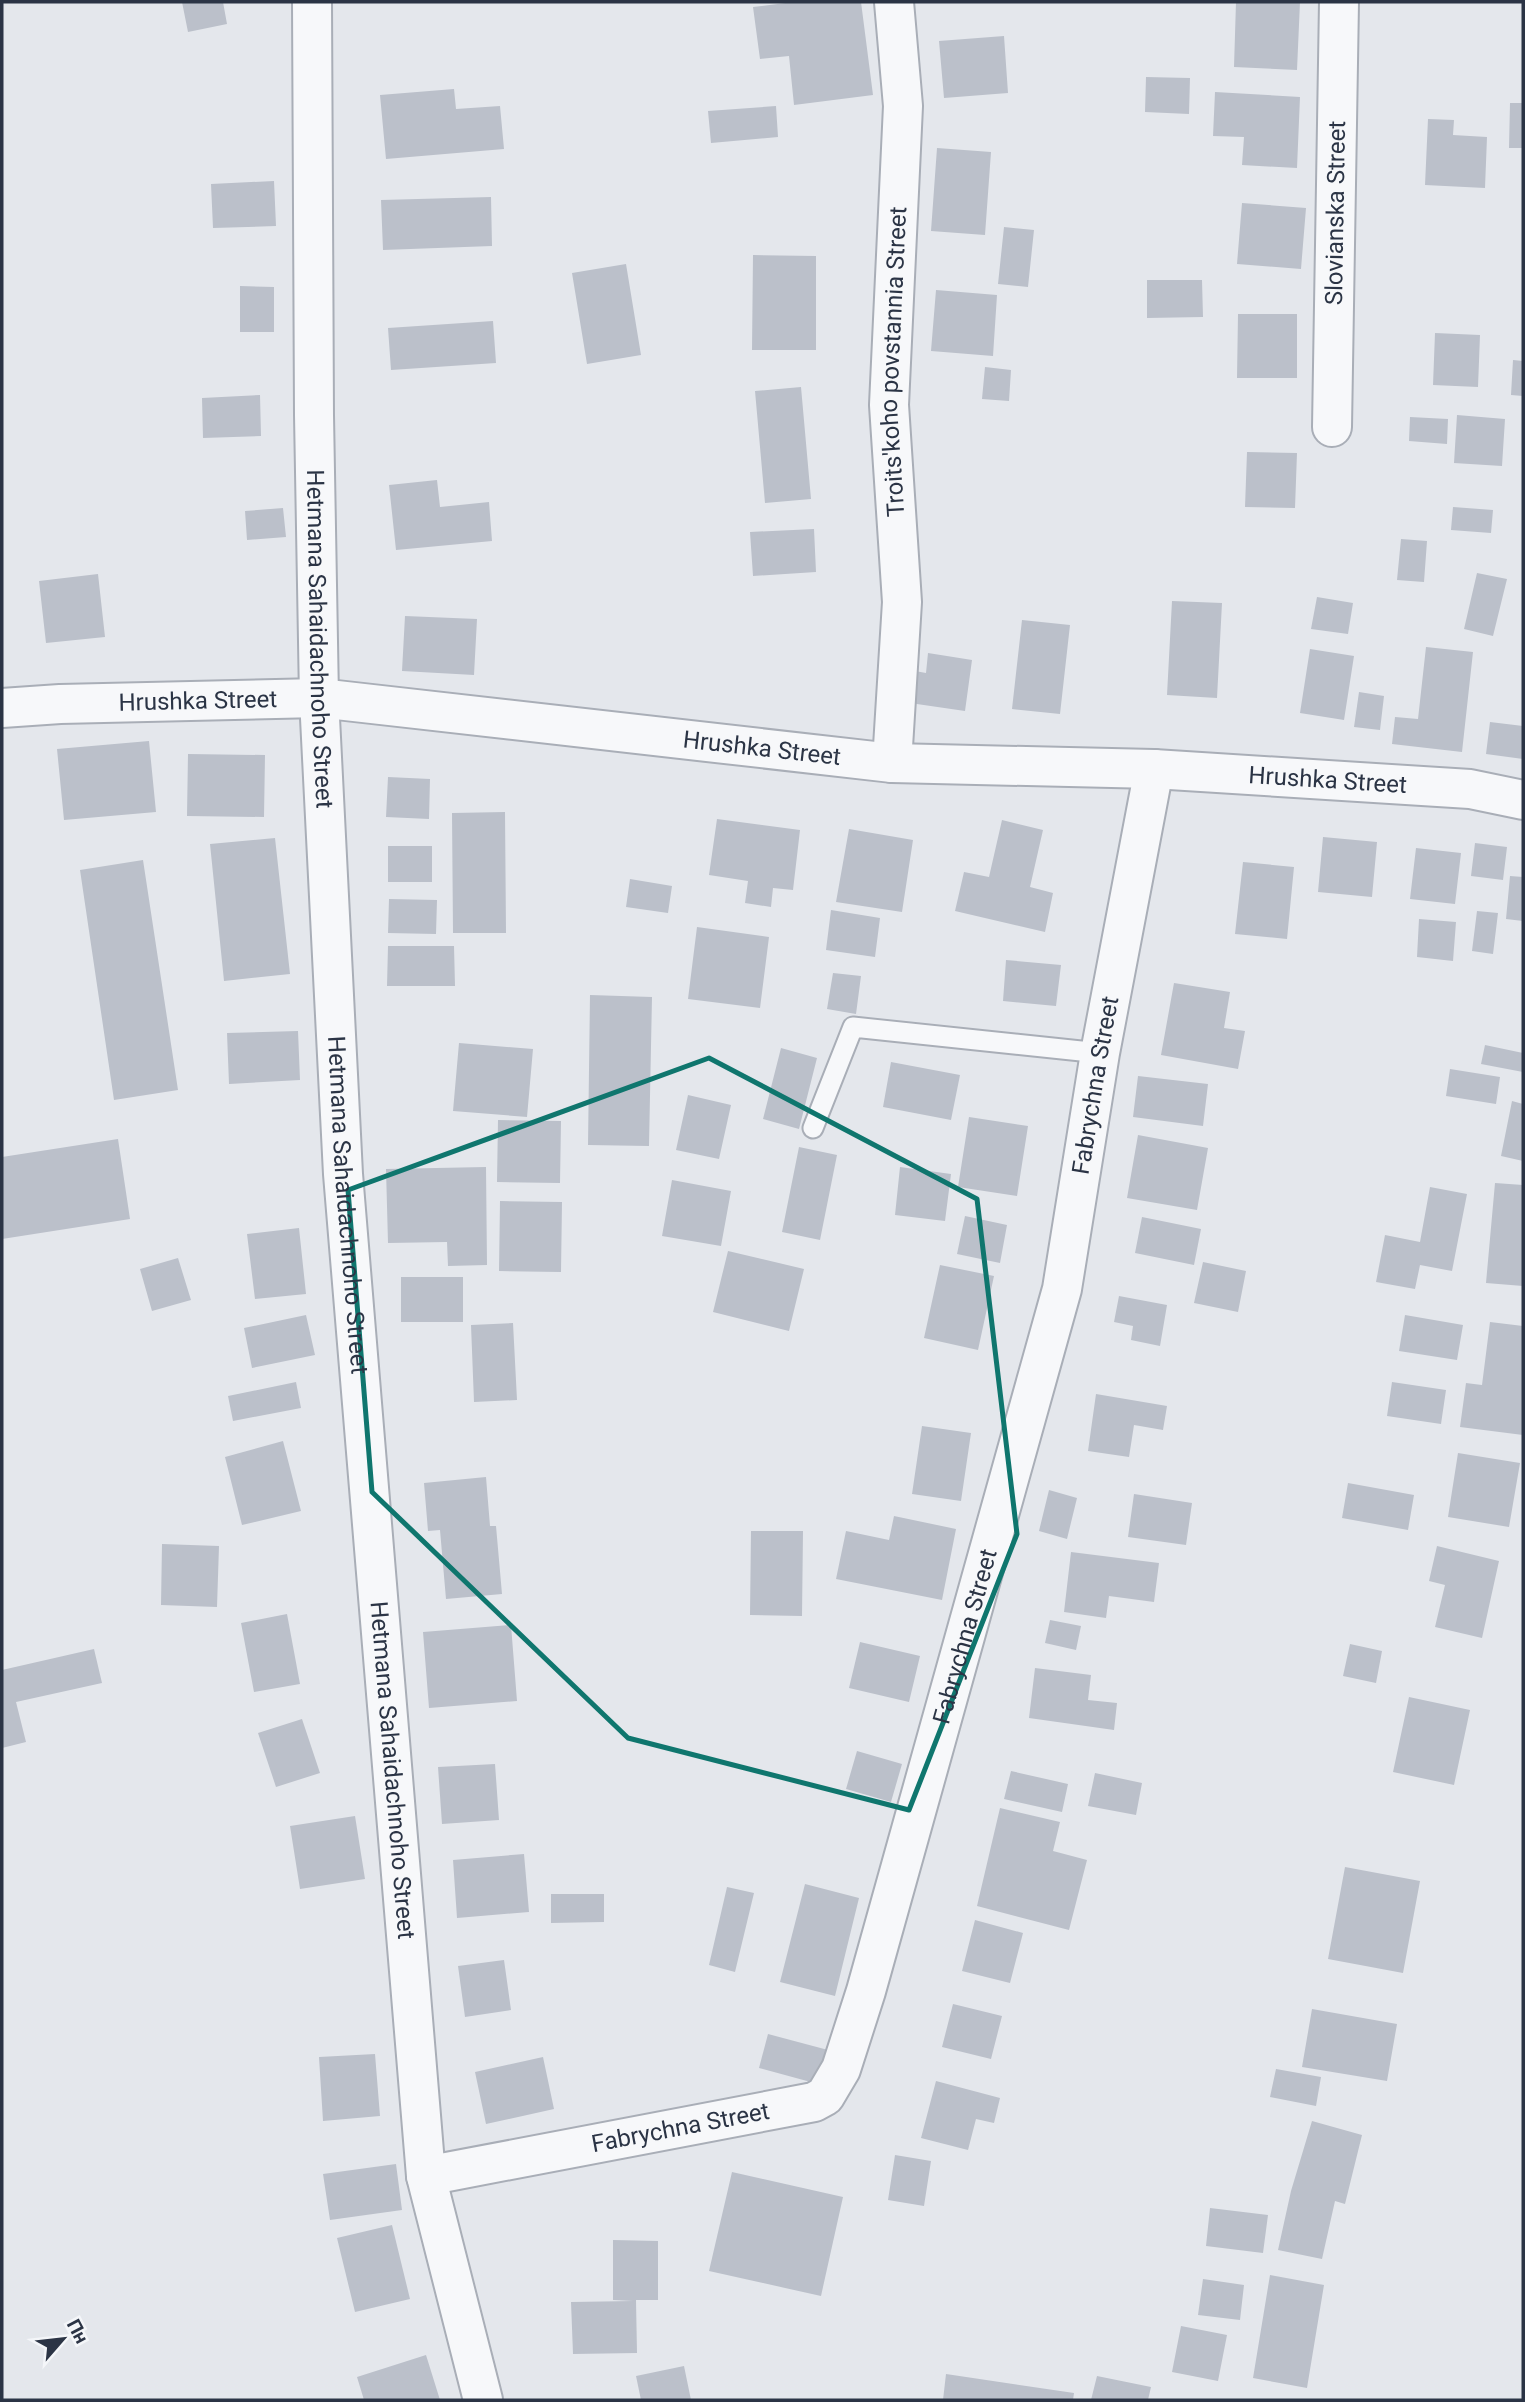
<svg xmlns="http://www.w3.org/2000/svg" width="1525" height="2402" font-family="Roboto,sans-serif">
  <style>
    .building { fill: #bbc0ca }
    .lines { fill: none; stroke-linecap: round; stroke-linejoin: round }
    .lane-casing { stroke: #a9aeb7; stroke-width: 23 }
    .street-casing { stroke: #a9aeb7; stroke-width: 42 }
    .lane { stroke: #f7f8fa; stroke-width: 19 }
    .street { stroke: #f7f8fa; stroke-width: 38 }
    .marked { fill: none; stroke: #0f766e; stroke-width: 5; stroke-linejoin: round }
    .labels { text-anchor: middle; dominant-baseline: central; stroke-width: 5; stroke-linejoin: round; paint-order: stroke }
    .street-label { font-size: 24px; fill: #2b3445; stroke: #f4f6f9 }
  </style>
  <rect width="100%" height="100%" fill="#e4e7ec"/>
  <path class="building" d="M182 2H223L227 24 188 32Z
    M793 2H861L873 95 794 105 789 56 760 59 753 7Z
    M1236 2H1300L1297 70 1234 67Z
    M1004 36 1008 93 944 98 939 41Z
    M1146 77 1190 78 1189 114 1145 112Z
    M454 89 456 109 500 106 504 149 386 159 380 95Z
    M1215 92 1300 97 1297 168 1242 165 1244 137 1213 136Z
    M1510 103H1523V148H1509Z
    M776 106 778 137 711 143 708 111Z
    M1428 119 1454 120 1453 135 1487 137 1485 188 1425 185Z
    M937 148 991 152 985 235 931 231Z
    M274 181 276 226 213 228 211 184Z
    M491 197 492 246 383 250 381 200Z
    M1242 203 1306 208 1301 269 1237 264Z
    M1004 227 1034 230 1028 287 998 284Z
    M753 255 816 256V350H752Z
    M626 264 641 355 587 364 572 273Z
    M1147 280H1202L1203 317 1147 318Z
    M240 286 274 287V332H240Z
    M936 290 997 295 993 356 931 351Z
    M1238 314H1297V378H1237Z
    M493 321 496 363 391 370 388 328Z
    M1435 333 1480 335 1478 387 1433 385Z
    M1513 360 1523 361V396L1511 395Z
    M985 367 1011 370 1009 401 982 399Z
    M801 387 811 499 765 503 755 391Z
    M260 395 261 436 203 438 202 398Z
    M1457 415 1505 419 1502 466 1454 463Z
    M1410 417 1448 419 1447 444 1409 441Z
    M1247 452 1297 453 1295 508 1245 507Z
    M437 480 440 507 489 502 492 541 396 550 389 485Z
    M1453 507 1493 510 1491 533 1451 530Z
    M283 508 286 537 247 540 245 511Z
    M814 529 816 572 753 576 750 532Z
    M1401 539 1427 541 1424 582 1397 580Z
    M1477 573 1507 579 1493 636 1464 629Z
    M98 574 105 637 46 643 39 581Z
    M1317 597 1353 603 1348 634 1311 629Z
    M1172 601 1222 603 1217 698 1167 695Z
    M405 616 477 619 474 675 402 671Z
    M1022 620 1070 625 1060 714 1012 709Z
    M1426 647 1473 652 1462 752 1392 744 1395 717 1418 719Z
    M1310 649 1354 656 1344 720 1300 713Z
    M928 653 972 660 965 711 910 703 915 671 926 673Z
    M1359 692 1384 696 1380 730 1354 727Z
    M1490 722 1523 726V759L1486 754Z
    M149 741 156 812 64 820 57 749Z
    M188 754 265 755 264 817 187 816Z
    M388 777 430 779 429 819 386 817Z
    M505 812 506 933H453L452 813Z
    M717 819 800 830 793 890 773 888 771 907 745 903 748 881 709 875Z
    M1002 820 1043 830 1030 887 1053 893 1045 932 955 911 964 872 989 877Z
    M849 829 913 840 902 912 836 902Z
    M1323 837 1377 842 1372 897 1318 892Z
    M275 838 290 974 224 981 210 844Z
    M1475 843 1507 847 1503 880 1471 876Z
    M388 846H432V882H388Z
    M1416 848 1461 853 1455 904 1410 899Z
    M143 860 178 1090 114 1100 80 870Z
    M1243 862 1294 867 1287 939 1235 934Z
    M1510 876 1523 877V921L1506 919Z
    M630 879 672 886 668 913 626 907Z
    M389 899 437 900 436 934 388 933Z
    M831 910 880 918 875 957 826 950Z
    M1477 911 1498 913 1493 954 1472 951Z
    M1419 919 1456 922 1453 961 1417 957Z
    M697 927 769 937 760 1008 688 999Z
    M388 946H454L455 986H387Z
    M1006 960 1061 965 1056 1006 1003 1001Z
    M833 973 861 976 856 1014 827 1009Z
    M1174 983 1230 992 1224 1028 1245 1031 1238 1069 1161 1055Z
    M590 995 652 997 649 1146 588 1145Z
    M298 1031 300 1080 229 1084 227 1033Z
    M459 1043 533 1049 527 1117 453 1111Z
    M1485 1045 1523 1053V1072L1481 1064Z
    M781 1048 817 1058 799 1129 763 1119Z
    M891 1062 960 1075 951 1120 883 1107Z
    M1450 1069 1500 1077 1496 1104 1446 1096Z
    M1138 1076 1208 1084 1203 1126 1133 1117Z
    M688 1095 731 1105 719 1159 676 1150Z
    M1512 1101 1523 1104V1161L1501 1156Z
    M969 1117 1028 1126 1017 1196 958 1187Z
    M498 1120 561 1121 560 1183 497 1182Z
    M1138 1135 1208 1148 1197 1210 1127 1198Z
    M118 1139 130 1219 2 1239V1157Z
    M799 1147 837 1155 820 1240 782 1232Z
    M486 1167 487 1265 448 1266 447 1242 388 1243 386 1169Z
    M900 1167 951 1174 945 1221 895 1215Z
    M672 1180 731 1191 721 1246 662 1236Z
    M1495 1183 1523 1185V1286L1486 1283Z
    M1430 1187 1467 1194 1452 1271 1420 1265 1415 1289 1376 1282 1385 1235 1420 1242Z
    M500 1201 562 1202 561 1272 499 1271Z
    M965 1216 1007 1225 1000 1263 957 1254Z
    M1142 1217 1201 1229 1194 1265 1135 1253Z
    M299 1228 306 1294 255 1299 247 1234Z
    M728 1251 804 1269 789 1331 713 1312Z
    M178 1258 191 1300 152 1311 140 1269Z
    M1203 1262 1246 1271 1238 1312 1194 1303Z
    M940 1265 994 1276 978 1350 924 1338Z
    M401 1277H463V1322H401Z
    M1119 1296 1167 1305 1160 1346 1131 1340 1133 1326 1114 1322Z
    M306 1315 315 1355 252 1368 244 1328Z
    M1405 1315 1463 1325 1457 1360 1399 1351Z
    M1490 1322 1523 1326V1435L1460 1427 1466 1383 1482 1385Z
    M513 1323 517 1400 474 1402 471 1325Z
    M296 1382 301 1408 233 1421 228 1396Z
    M1392 1382 1446 1390 1441 1424 1387 1416Z
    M1096 1394 1167 1406 1163 1430 1134 1425 1129 1457 1088 1451Z
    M922 1426 971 1433 961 1501 912 1494Z
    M283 1441 301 1511 242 1525 225 1457Z
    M1458 1453 1520 1463 1509 1527 1448 1517Z
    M486 1477 490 1526H496L502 1594 446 1599 440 1530 428 1531 424 1483Z
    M1348 1483 1414 1495 1408 1530 1342 1518Z
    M1049 1490 1077 1498 1067 1539 1039 1531Z
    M1134 1494 1192 1503 1186 1545 1128 1537Z
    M894 1516 956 1529 942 1600 836 1579 846 1531 889 1540Z
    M751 1531H803L802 1616 750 1615Z
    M162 1544 219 1546 217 1607 161 1605Z
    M1437 1546 1499 1561 1482 1638 1435 1627 1445 1585 1429 1581Z
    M1071 1552 1159 1563 1154 1602 1109 1596 1106 1618 1064 1612Z
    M287 1614 300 1684 254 1692 241 1623Z
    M1050 1620 1081 1626 1076 1650 1045 1643Z
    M511 1625 517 1701 429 1708 423 1632Z
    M860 1642 920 1656 909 1702 849 1688Z
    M1350 1644 1382 1651 1376 1683 1343 1676Z
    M94 1649 102 1683 16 1702 26 1742 2 1748V1670Z
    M1035 1668 1091 1675 1088 1700 1117 1703 1114 1730 1029 1718Z
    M1409 1697 1470 1710 1454 1785 1393 1772Z
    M302 1719 320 1773 276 1787 258 1733Z
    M857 1751 902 1764 891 1802 846 1789Z
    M495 1764 499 1820 442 1824 438 1767Z
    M1011 1771 1068 1784 1062 1812 1004 1799Z
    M1095 1773 1142 1783 1136 1815 1088 1806Z
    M1000 1808 1060 1822 1053 1851 1087 1860 1069 1930 977 1906Z
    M355 1816 365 1879 300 1889 290 1826Z
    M524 1854 529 1912 457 1918 453 1860Z
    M1345 1867 1420 1881 1403 1973 1328 1959Z
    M805 1884 859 1898 835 1996 780 1982Z
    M727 1887 754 1893 735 1972 709 1965Z
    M551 1894H604V1922L551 1923Z
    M975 1920 1023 1933 1010 1983 962 1971Z
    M504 1960 511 2010 465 2017 458 1966Z
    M953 2004 1002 2016 991 2059 942 2047Z
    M1312 2009 1397 2024 1387 2081 1302 2067Z
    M768 2034 828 2050 818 2084 759 2068Z
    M375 2054 380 2116 323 2121 319 2057Z
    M543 2057 554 2109 486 2124 475 2072Z
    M1276 2069 1321 2077 1316 2106 1270 2097Z
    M936 2081 1000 2098 994 2123 976 2119 968 2150 921 2138Z
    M1312 2121 1362 2135 1345 2204 1335 2201 1322 2259 1278 2250 1291 2191Z
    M895 2155 931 2161 924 2206 888 2200Z
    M396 2164 402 2210 330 2220 323 2174Z
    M732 2172 843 2197 821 2296 709 2271Z
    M1210 2208 1268 2215 1263 2253 1206 2246Z
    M392 2225 410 2299 355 2312 337 2238Z
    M613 2240 658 2241V2300H636L637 2353 573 2354 571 2302 633 2301 613 2300Z
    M1270 2275 1324 2285 1307 2388 1253 2378Z
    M1203 2279 1244 2285 1240 2320 1198 2315Z
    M1181 2326 1227 2335 1218 2381 1172 2372Z
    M426 2355 440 2400H364L357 2377Z
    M684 2366 691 2400H641L636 2376Z
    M946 2374 1074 2393 1073 2400H943Z
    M1097 2376 1151 2387 1148 2400H1091Z"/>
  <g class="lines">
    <defs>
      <path id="lane" d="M813 1128 853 1027 1100 1053"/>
      <g id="street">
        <path id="s1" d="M312 2 314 415 319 698 343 1174 426 2176 483 2400"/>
        <path id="s2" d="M1332 427 1339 2"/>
        <path id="s3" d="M2 708 60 704 319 698 892 763 1154 769 1470 789 1523 800"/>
        <path id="s4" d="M892 763 902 602 889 405 903 106 894 2"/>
        <path id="s5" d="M426 2176 814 2102 825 2096 841 2069 866 1991 1062 1289 1100 1053 1154 769"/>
      </g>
    </defs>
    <use href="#lane" class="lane-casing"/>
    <use href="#street" class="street-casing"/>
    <use href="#lane" class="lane"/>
    <use href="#street" class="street"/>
  </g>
  <path class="marked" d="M709 1058 977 1199 1017 1534 909 1810 628 1738 372 1492 348 1190Z"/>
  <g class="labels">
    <g class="street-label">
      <text stroke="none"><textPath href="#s2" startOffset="214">Slovianska Street</textPath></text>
      <text stroke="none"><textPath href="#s4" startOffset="402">Troits'koho povstannia Street</textPath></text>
      <text stroke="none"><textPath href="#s1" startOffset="637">Hetmana Sahaidachnoho Street</textPath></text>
      <text stroke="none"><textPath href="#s3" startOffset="196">Hrushka Street</textPath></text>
      <text stroke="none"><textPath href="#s3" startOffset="763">Hrushka Street</textPath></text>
      <text stroke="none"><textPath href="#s3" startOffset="1330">Hrushka Street</textPath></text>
      <text stroke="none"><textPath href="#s5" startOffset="1456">Fabrychna Street</textPath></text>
      <text stroke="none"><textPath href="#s1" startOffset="1204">Hetmana Sahaidachnoho Street</textPath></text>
      <text stroke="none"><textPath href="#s5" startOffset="889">Fabrychna Street</textPath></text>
      <text stroke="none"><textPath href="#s1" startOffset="1771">Hetmana Sahaidachnoho Street</textPath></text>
      <text stroke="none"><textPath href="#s5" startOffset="259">Fabrychna Street</textPath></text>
    </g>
  </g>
  <rect width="1525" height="2402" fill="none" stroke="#2b3445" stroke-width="7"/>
  <g transform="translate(63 2339) rotate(62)" stroke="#f4f6f9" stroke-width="5" paint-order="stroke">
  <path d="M0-5L12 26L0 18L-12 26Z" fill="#2b3445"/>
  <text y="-10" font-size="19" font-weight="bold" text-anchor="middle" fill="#2b3445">Пн</text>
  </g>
</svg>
